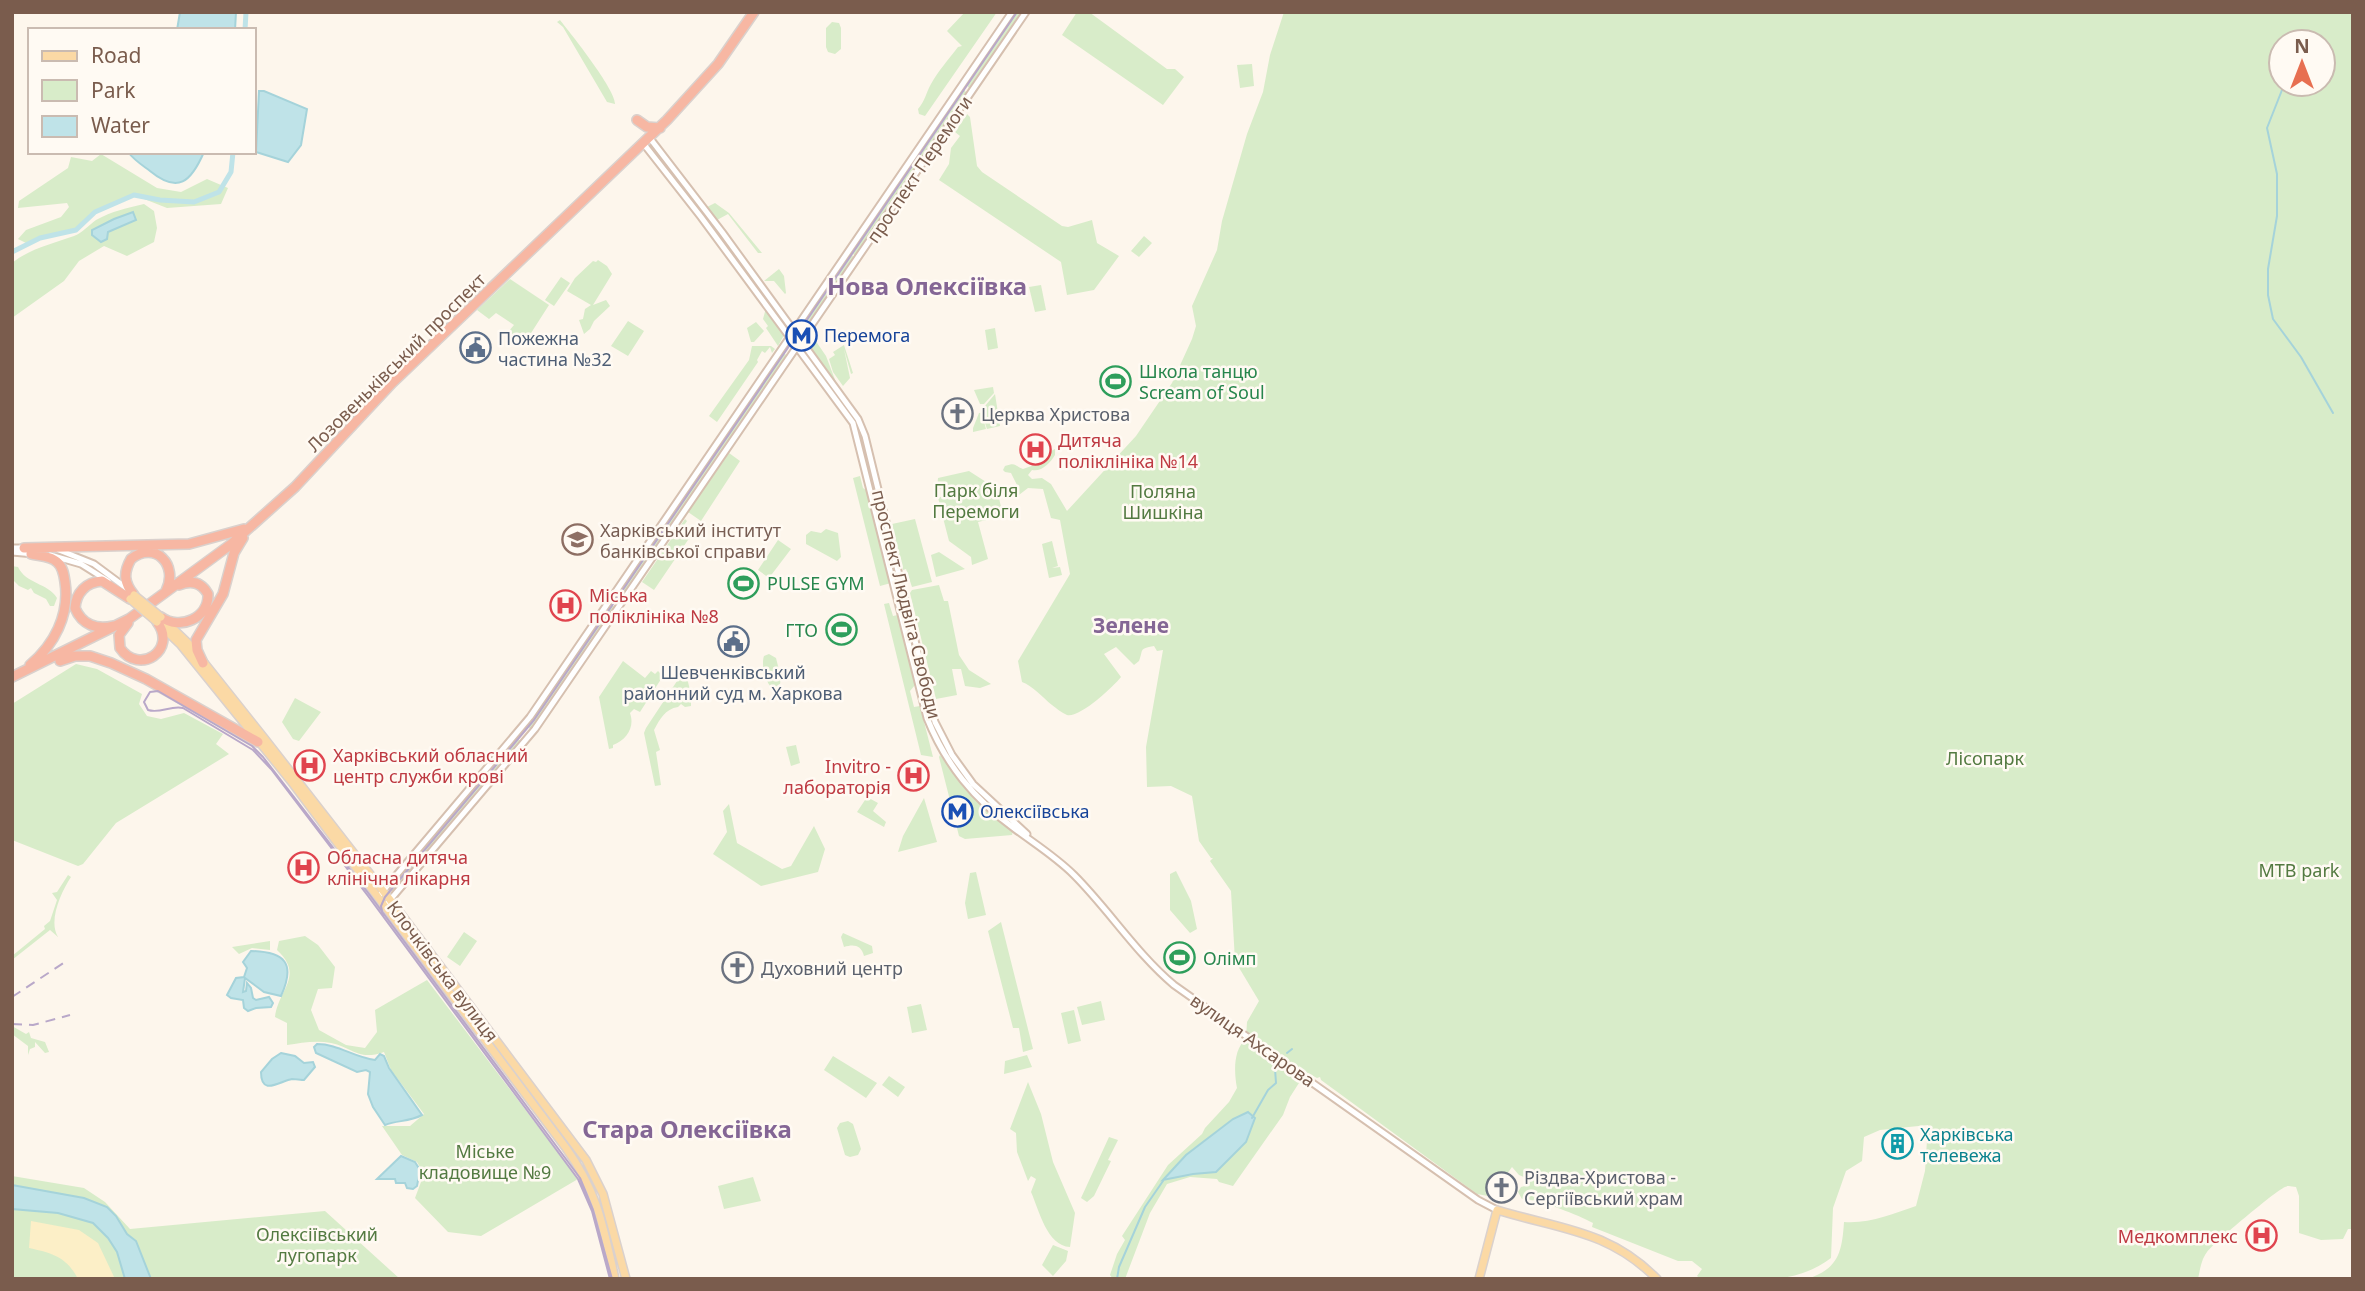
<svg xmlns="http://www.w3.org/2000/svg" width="2365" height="1291" font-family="'Noto Sans',sans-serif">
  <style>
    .green { fill: #d8ecc9; fill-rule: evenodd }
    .sand { fill: #fcefc7 }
    .water { fill: #bfe3e8; stroke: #a5d3da; stroke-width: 2 }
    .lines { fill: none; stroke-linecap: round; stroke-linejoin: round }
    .stream { stroke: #a5d3da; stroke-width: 2 }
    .river { stroke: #bfe3e8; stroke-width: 5 }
    .secondary-casing { stroke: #d6c0b0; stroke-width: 9 }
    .primary-casing { stroke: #dad1cd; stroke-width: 10 }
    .highway-casing { stroke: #dad1cd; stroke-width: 12 }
    .secondary { stroke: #fff; stroke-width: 5 }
    .primary { stroke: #fbd9a5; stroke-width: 7 }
    .highway { stroke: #f7b7a3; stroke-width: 9 }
    .tram { stroke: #b9a8c9; stroke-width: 2 }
    .rail { stroke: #b9a8c9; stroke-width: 2; stroke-dasharray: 10 7; stroke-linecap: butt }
    .primary-bridge-casing { stroke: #dad1cd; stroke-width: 10; stroke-linecap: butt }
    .primary-bridge { stroke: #fbd9a5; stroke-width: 7 }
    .labels { text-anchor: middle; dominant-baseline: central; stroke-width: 5; stroke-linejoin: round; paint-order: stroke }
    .street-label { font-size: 18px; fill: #7a5c4d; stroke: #fffaf3 }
    .transit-label { font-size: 18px; fill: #164399; stroke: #fffaf3; text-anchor: start }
    .service-label { font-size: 18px; fill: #4e5e75; stroke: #fffaf3; text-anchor: start }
    .leisure-label { font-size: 18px; fill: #27864d; stroke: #fffaf3; text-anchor: start }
    .worship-label { font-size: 18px; fill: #5b616d; stroke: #fffaf3; text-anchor: start }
    .health-label { font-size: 18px; fill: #be3a42; stroke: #fffaf3; text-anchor: start }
    .park-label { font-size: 18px; fill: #537a41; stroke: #fffaf3 }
    .education-label { font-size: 18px; fill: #785e54; stroke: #fffaf3; text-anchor: start }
    .culture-label { font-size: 18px; fill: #0d838f; stroke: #fffaf3; text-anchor: start }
    .quarter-label { font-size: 21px; font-weight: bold; fill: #846695; stroke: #fffaf3 }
    .district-label { font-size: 24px; font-weight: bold; fill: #846695; stroke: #fffaf3 }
  </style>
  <rect width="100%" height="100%" fill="#fdf6ec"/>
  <path class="green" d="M965 12H997L925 116 919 114 918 109C925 101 926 93 931 84 938 71 949 59 958 47L962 46 947 31Z
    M1015 12H1023L969 88 966 84Z
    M1077 12H1089L1167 69H1175L1184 77 1163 105 1062 35Z
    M1284 12H2353V1229H2348L2343 1239 2321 1240 2299 1233V1196L2296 1187C2292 1187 2289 1185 2285 1187 2274 1192 2215 1242 2207 1252 2201 1260 2200 1270 2198 1279H1807C1838 1269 1842 1253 1844 1222 1869 1224 1893 1214 1916 1206L1925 1171 1928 1125 1880 1130 1864 1137 1862 1161 1846 1171 1833 1208 1831 1258C1794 1287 1745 1279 1701 1279L1697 1276 1702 1269 1692 1261H1678L1592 1227 1593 1223C1578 1215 1538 1199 1522 1199L1518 1192 1521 1187 1525 1186 1526 1178 1519 1175 1512 1167 1504 1178 1498 1173 1492 1193 1488 1196 1477 1194 1321 1080 1320 1077 1317 1078 1306 1072 1290 1097 1283 1115 1233 1186 1219 1182 1217 1179 1190 1177 1167 1184 1150 1213 1125 1279H1113L1110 1275 1117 1254 1125 1240 1122 1236 1168 1165 1202 1134 1205 1128 1229 1102 1237 1088C1234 1072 1233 1050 1246 1039L1247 1022 1259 1001 1235 961 1231 891 1210 861 1213 858H1211L1199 841 1192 796 1171 786 1147 787 1146 747 1163 650 1157 651 1154 646C1138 649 1144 649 1139 661L1134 665 1116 647 1104 654 1121 677C1113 687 1080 718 1067 715 1062 713 1056 708 1052 705 1042 697 1033 686 1022 682L1018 661 1070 574 1060 520 1051 518 1043 489 1028 488 1015 498 1017 485 1011 473 1005 472 1003 470 1005 466C1017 462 1014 466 1023 469L1037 464 1047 453 1055 449V455C1050 463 1042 472 1032 470L1028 475 1032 479 1042 478 1051 484 1067 511 1136 436 1172 383 1192 339 1196 326 1192 306 1217 250 1222 221 1247 134 1263 92 1270 55ZM2281 42H2323V84H2281Z
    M560 20C571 34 616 90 615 104L607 102 563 27 557 22Z
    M832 22 839 23 841 28V49L835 54 828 52 826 47V28Z
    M1252 64 1254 86 1240 88 1237 65Z
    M964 89 967 94 923 158 919 155 931 138 930 136Z
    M967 114 970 117 977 166 982 172 1062 226 1068 227 1092 220 1097 243 1119 256 1094 290 1067 295 1061 262 939 180 949 164 951 148 960 136 955 132Z
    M101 154 157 188 181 192 207 179 228 188 221 204 167 208 134 195 95 212 76 230 26 243 18 239 26 230 61 217 69 207 67 203 18 208 19 201 68 168 71 157 92 161Z
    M916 156 920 159 910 178 855 258 852 251Z
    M715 203 729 213 762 253H758L728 214 717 220 707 207Z
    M144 204 154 211 157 228 154 242 127 256 104 246 79 261 64 281 12 318V263C31 248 52 244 74 236 82 233 89 225 96 220 112 211 127 208 144 204Z
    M1144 236 1152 243 1139 257 1131 251Z
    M851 252 854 259 810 324 806 321Z
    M598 260 607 266 612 274 593 305 606 300 610 306 594 321 590 329 584 334 579 320 583 319 585 309 591 305 567 291 575 278 593 261 596 262Z
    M779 269 784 276 786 293 785 294 774 281H764Z
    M561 277 570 283 554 306 545 300Z
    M510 279 549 305 524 344 508 332 514 325 496 313 489 319 477 310Z
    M1041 285 1046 310 1035 312 1029 287Z
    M766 308 784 335 778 346 766 328 768 326 763 319Z
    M628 321 644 331 628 356 611 346Z
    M756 322 764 331 754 342H751L747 328Z
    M995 328 998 348 988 350 985 330Z
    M811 334 826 356 837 385 808 344Z
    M844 345 853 373 851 374 844 349 850 378 843 386 833 372 829 359 835 355 833 352Z
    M752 346H771L775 349 772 353 770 347 765 353 762 351 757 360 758 362 717 422 709 416 749 360Z
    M783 352 786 355 774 373 775 375 618 605 614 602Z
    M993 387 994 393 984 404H980L974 390Z
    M995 394 1000 426 987 429 982 414 986 429 973 432V428L979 413 985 412V406Z
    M729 453 740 461 701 521 688 512Z
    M969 471 997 489 1003 516 978 522 988 559 972 565 971 557 949 541 941 510 945 508H941L938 498 945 495 944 488 937 489 938 478Z
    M860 476 863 488 866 490 891 583 880 586 853 478Z
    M685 519 687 521 680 531 690 537 654 590 642 582Z
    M915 519 932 582 912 587 906 569 903 570 892 524Z
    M826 529 838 533 841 557 837 561 806 544V535L811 531 821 533Z
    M778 540 791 549 769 578 758 570Z
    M1052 541 1058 566 1052 568 1060 567 1062 575 1049 578 1042 544Z
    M939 552 965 569 936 577 931 555Z
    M12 566 18 567C26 584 48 583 57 598L54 606H50L46 599 34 593 31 588 28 590 19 586 12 579Z
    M939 585 944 601H948L959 655 969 670 991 684 980 688 965 686 961 669H952L957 695 936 699 910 593 912 590Z
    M889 603 893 616 898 615 915 685 910 691 914 707 920 706 933 757 921 755 884 604Z
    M610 604 615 607 610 618 538 722 532 729 529 728 528 725Z
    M769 654 776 658 781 678 780 684 775 687 770 686C765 679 761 664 764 656Z
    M623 661 645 678 651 671 655 674 658 671 663 676 640 712 634 709 630 713C635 727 627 740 613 745V748L609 749 599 697Z
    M76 664 97 669 142 694 139 704 147 716 161 719 184 713 223 734 216 744 229 754 116 823 83 864 78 866 12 840V704Z
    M681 675 687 678 691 694V706L685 707 681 704 678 707C665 709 660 719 654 730L660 750 656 752 661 785 655 786 644 733 646 728Z
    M295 698 321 712 299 741 293 739 282 722Z
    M517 739 522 741 513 751 515 752 489 781 485 777Z
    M796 745 800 763 791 766 786 747Z
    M940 755 969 793 1013 831 1012 835 965 839 959 836 939 757Z
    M480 781 486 785 394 891H390L389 888 394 885Z
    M867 797 878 803 873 811 886 822 884 827 857 812Z
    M924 798 937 842 898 852 903 836Z
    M729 804 737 843 782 869 791 866 814 826 825 849 818 872 761 886 713 854 727 832 723 811Z
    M1176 871 1191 901 1197 929 1190 933 1170 910V874Z
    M976 872 986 915 968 919 965 903 970 873Z
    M68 875 71 877C61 892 48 921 58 937L50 930 12 960V956L45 929 44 926 50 921 57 900 52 893 57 892Z
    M1001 922 1033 1049 1023 1052 1019 1028H1013L988 931Z
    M464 932 477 941 460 966 447 957Z
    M843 933 872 946 873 953 864 956C861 945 854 944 844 947L841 937Z
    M305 936 318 945 335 967 332 988 318 989 311 1010 319 1030 346 1045 365 1048 377 1032 375 1010 427 980 578 1179 481 1236 448 1232 415 1198 424 1174 417 1162 402 1155 382 1126H410L424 1114 391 1070 384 1052C358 1061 354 1048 331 1043 316 1040 301 1043 287 1045V1023L275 1017C278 990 305 976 277 950L279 941Z
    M270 941V950L252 948 239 954 232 947Z
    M1101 1001 1105 1020 1082 1025 1077 1007Z
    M921 1004 927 1030 912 1033 907 1007Z
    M1074 1010 1081 1041 1068 1044 1061 1013Z
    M12 1026 26 1034 29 1032 31 1038 45 1042 49 1052 45 1053 35 1042V1047L30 1049 28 1055V1046L12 1034Z
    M1027 1055 1032 1067 1004 1074 1005 1061Z
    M833 1056 877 1083 866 1098 824 1070Z
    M889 1076 905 1087 898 1097 882 1085Z
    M1028 1082 1041 1114 1053 1162 1075 1213 1070 1247C1047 1246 1039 1210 1031 1192L1036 1179 1031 1176 1028 1181 1017 1152 1016 1133 1010 1129Z
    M848 1121 853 1124 861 1149 858 1155 850 1157 845 1155 837 1128 840 1123Z
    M1109 1137 1118 1140 1108 1160 1111 1161 1094 1196 1087 1202 1081 1198Z
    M12 1176 84 1188 105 1202 130 1229 325 1211 400 1279H12Z
    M753 1177 761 1201 724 1209 718 1186Z
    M1053 1245 1068 1251 1066 1261 1053 1276 1042 1265Z"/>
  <path class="sand" d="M31 1221 79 1230 98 1243 115 1279H78C67 1257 52 1253 29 1248Z"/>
  <path class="water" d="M180 12H236L235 30H177Z
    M259 91H264L307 109 301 145 288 162 256 152Z
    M128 152H204C191 182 178 194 150 171 142 165 134 160 128 152Z
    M133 212 136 220 108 232 107 239 101 242 92 235V230L114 219Z
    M251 951C285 952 296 963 281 996L264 992 245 978 243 992 246 991 247 983 251 988 253 998 256 1000 269 997 273 1003 271 1007 256 1008 248 1011 244 1008 243 1000 231 998 227 995 236 978 244 977 247 968 243 962Z
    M317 1044C338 1044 353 1057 375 1060L380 1054 384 1056 389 1068 422 1115C409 1122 398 1120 385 1125L373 1107 368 1094 370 1072 366 1070 357 1072 316 1053 314 1047Z
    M281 1053 295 1056 304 1063 313 1062 315 1067 304 1080C302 1080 294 1079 292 1079 280 1081 261 1097 261 1072L272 1059Z
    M1248 1112 1255 1118 1246 1142 1216 1172 1193 1174 1163 1180 1186 1155 1233 1119Z
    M401 1156 415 1162 420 1170 417 1186 413 1189 407 1188 405 1183H396L395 1179H377Z
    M12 1185 84 1198 107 1207 116 1216 127 1234 136 1241 151 1279H125L117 1252 108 1238 93 1223 58 1213 12 1209Z"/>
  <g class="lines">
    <path class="stream" d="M2292 84 2282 90 2267 128 2277 174V216L2268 269V295L2273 319 2301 357 2333 413
      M1287 1053 1292 1049
      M1252 1118 1268 1090 1276 1083 1275 1069 1277 1062
      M1117 1279 1119 1267 1145 1207 1163 1181"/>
    <path class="river" d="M245 30 246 12
      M12 252 40 238 76 230 95 212 134 195 160 200 194 202 219 192 231 172 233 152"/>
    <defs>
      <path id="secondary" d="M649 137 722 232 858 419 865 436 935 722 952 755 973 784 1027 834
        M643 143 701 217 853 423 927 718C946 765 974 799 1015 829 1035 844 1056 857 1074 875 1109 910 1136 953 1174 985L1478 1200 1497 1210
        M12 548H25
        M59 550 94 564 129 590
        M12 552 34 554
        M50 555 81 564 108 581
        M378 897 530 717 1012 12
        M385 906 535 729 1026 12"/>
      <path id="primary" d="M164 620 190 645 264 738 401 914 586 1160 603 1194 626 1279
        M160 625 181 645 291 781 566 1148C598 1193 603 1226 615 1279
        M1479 1279 1497 1210C1559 1229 1609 1230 1657 1279"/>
      <path id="highway" d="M637 120 647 127 660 128
        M24 548 189 544 244 529
        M134 595C124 583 123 573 131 559 155 540 179 565 166 591
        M161 617C180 631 209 618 208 594 201 582 191 580 179 585
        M128 623 119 635 120 648C139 676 178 650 157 622
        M113 626C97 630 82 625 75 608 76 593 86 582 102 581L130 599
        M60 661 75 656H90L111 663 146 679 258 742
        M203 663 197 650 196 640 223 594 234 553 243 538
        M30 665C54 645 70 615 65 582 64 575 63 567 57 562 51 556 39 556 31 554
        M12 677 129 619 230 545 295 487 392 383 667 120 718 64 754 12"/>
    </defs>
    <use href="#secondary" class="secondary-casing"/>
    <use href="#primary" class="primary-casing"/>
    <use href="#highway" class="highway-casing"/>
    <use href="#secondary" class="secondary"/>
    <use href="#primary" class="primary"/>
    <use href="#highway" class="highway"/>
    <path class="tram" d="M383 916 381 906 385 897 534 720 1017 12
      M610 1279 592 1211 578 1179 368 896 271 769 253 750 183 708C171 705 160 714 148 710L144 702 150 692 158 691 252 746 263 757 369 894 580 1178 593 1210 612 1279"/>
    <path class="rail" d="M12 997 65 962
      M12 1024 33 1025 70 1015"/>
    <defs>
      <path id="primary-bridge" d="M134 595 161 617
        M130 599 157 622"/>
    </defs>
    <use href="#primary-bridge" class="primary-bridge-casing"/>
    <use href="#primary-bridge" class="primary-bridge"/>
  </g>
  <defs>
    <symbol id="metro-ring" viewBox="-11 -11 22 22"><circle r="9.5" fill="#fffaf3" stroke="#1a4fb4" stroke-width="1.5"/><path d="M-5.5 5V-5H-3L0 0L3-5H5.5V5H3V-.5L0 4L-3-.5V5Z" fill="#1a4fb4"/></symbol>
    <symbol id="civic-ring" viewBox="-11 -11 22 22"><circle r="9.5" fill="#fffaf3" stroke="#5c6f8a" stroke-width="1.5"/><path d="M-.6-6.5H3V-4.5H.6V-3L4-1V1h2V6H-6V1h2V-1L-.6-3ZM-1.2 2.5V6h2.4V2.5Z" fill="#5c6f8a"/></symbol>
    <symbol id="stadium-ring" viewBox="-11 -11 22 22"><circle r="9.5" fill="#fffaf3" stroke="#2e9e5b" stroke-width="1.5"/><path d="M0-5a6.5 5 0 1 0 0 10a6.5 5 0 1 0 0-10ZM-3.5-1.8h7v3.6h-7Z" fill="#2e9e5b"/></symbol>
    <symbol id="church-ring" viewBox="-11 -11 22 22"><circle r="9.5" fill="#fffaf3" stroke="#6b7280" stroke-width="1.5"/><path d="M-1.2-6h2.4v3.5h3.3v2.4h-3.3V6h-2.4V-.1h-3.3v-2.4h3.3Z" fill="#6b7280"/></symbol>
    <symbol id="hospital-ring" viewBox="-11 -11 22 22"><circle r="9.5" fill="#fffaf3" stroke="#e0444e" stroke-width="1.5"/><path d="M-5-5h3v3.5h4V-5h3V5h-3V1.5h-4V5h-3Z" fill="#e0444e"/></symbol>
    <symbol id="university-ring" viewBox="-11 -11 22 22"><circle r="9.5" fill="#fffaf3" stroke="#8d6e63" stroke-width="1.5"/><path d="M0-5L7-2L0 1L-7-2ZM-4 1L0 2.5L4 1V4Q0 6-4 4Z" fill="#8d6e63"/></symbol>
    <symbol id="building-ring" viewBox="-11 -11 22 22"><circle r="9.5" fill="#fffaf3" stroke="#0f9aa8" stroke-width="1.5"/><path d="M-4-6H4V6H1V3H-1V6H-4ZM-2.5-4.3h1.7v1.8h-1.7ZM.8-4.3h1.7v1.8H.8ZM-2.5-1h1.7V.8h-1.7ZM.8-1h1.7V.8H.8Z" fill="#0f9aa8"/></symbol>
  </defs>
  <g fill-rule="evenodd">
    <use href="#metro-ring" x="784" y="318" width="35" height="35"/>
    <use href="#civic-ring" x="458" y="330" width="35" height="35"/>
    <use href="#stadium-ring" x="1098" y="364" width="35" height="35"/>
    <use href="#church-ring" x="940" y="396" width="35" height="35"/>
    <use href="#hospital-ring" x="1018" y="432" width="35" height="35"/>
    <use href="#university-ring" x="560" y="522" width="35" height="35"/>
    <use href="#stadium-ring" x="726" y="566" width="35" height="35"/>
    <use href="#hospital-ring" x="548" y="588" width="35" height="35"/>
    <use href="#stadium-ring" x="824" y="612" width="35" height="35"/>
    <use href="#civic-ring" x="716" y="624" width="35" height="35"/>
    <use href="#hospital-ring" x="292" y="748" width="35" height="35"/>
    <use href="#hospital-ring" x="896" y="758" width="35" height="35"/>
    <use href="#metro-ring" x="940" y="794" width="35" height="35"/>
    <use href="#hospital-ring" x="286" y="850" width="35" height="35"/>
    <use href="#stadium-ring" x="1162" y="940" width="35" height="35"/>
    <use href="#church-ring" x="720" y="950" width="35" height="35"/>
    <use href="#building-ring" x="1880" y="1126" width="35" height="35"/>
    <use href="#church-ring" x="1484" y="1170" width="35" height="35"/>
    <use href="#hospital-ring" x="2244" y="1218" width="35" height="35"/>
  </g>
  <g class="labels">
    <g class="street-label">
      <text transform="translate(919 169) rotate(-56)">проспект Перемоги</text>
      <text transform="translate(396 362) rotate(-45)">Лозовеньківський проспект</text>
      <text transform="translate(907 604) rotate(76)">проспект Людвіга Свободи</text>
      <text transform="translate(443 971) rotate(53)">Клочківська вулиця</text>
      <text transform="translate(1253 1040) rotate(35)">вулиця Ахсарова</text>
    </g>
    <g class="transit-label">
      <text x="824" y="335">Перемога</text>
      <text x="980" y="811">Олексіївська</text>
    </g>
    <g class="service-label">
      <text x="498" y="338">Пожежна<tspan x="498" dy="21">частина №32</tspan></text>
      <text x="733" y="672" text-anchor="middle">Шевченківський<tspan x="733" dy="21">районний суд м. Харкова</tspan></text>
    </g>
    <g class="leisure-label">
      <text x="1139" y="371">Школа танцю<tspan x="1139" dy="21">Scream of Soul</tspan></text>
      <text x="767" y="583">PULSE GYM</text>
      <text x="818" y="630" text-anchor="end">ГТО</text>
      <text x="1203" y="958">Олімп</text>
    </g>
    <g class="worship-label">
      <text x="981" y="414">Церква Христова</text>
      <text x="761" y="968">Духовний центр</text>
      <text x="1524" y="1177">Різдва-Христова -<tspan x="1524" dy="21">Сергіївський храм</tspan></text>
    </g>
    <g class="health-label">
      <text x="1058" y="440">Дитяча<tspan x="1058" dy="21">поліклініка №14</tspan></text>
      <text x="589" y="595">Міська<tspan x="589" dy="21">поліклініка №8</tspan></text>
      <text x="333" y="755">Харківський обласний<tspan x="333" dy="21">центр служби крові</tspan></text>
      <text x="891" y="766" text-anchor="end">Invitro -<tspan x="891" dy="21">лабораторія</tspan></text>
      <text x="327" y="857">Обласна дитяча<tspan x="327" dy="21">клінічна лікарня</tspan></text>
      <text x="2238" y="1236" text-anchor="end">Медкомплекс</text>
    </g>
    <g class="park-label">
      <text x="976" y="490">Парк біля<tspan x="976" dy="21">Перемоги</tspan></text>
      <text x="1163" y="491">Поляна<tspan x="1163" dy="21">Шишкіна</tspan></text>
      <text x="1985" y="758">Лісопарк</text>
      <text x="2299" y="870">MTB park</text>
      <text x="485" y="1151">Міське<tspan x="485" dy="21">кладовище №9</tspan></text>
      <text x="317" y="1234">Олексіївський<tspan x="317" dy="21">лугопарк</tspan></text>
    </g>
    <g class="education-label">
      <text x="600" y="530">Харківський інститут<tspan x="600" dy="21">банківської справи</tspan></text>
    </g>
    <g class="culture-label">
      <text x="1920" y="1134">Харківська<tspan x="1920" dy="21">телевежа</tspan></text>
    </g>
    <g class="quarter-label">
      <text x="1131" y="625">Зелене</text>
    </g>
    <g class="district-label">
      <text x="927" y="285">Нова Олексіївка</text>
      <text x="687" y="1128">Стара Олексіївка</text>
    </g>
  </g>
  <rect width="2365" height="1291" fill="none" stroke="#7a5c4d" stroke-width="28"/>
  <rect x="28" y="28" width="228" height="126" fill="#fffaf3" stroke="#cabbb1" stroke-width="2"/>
  <rect x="42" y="51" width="35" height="10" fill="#fbd9a5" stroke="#cabbb1" stroke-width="2"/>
  <text x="91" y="63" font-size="21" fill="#7a5c4d">Road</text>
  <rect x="42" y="80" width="35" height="21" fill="#d8ecc9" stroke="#cabbb1" stroke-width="2"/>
  <text x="91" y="98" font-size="21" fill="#7a5c4d">Park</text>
  <rect x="42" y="116" width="35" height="21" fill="#bfe3e8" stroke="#cabbb1" stroke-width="2"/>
  <text x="91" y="133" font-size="21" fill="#7a5c4d">Water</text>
  <g transform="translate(2302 63)"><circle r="33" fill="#fffaf3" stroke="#cabbb1" stroke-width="2"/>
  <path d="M0-5L12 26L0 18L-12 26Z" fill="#e76f51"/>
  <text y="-10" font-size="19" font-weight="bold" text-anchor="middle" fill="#7a5c4d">N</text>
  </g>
</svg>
